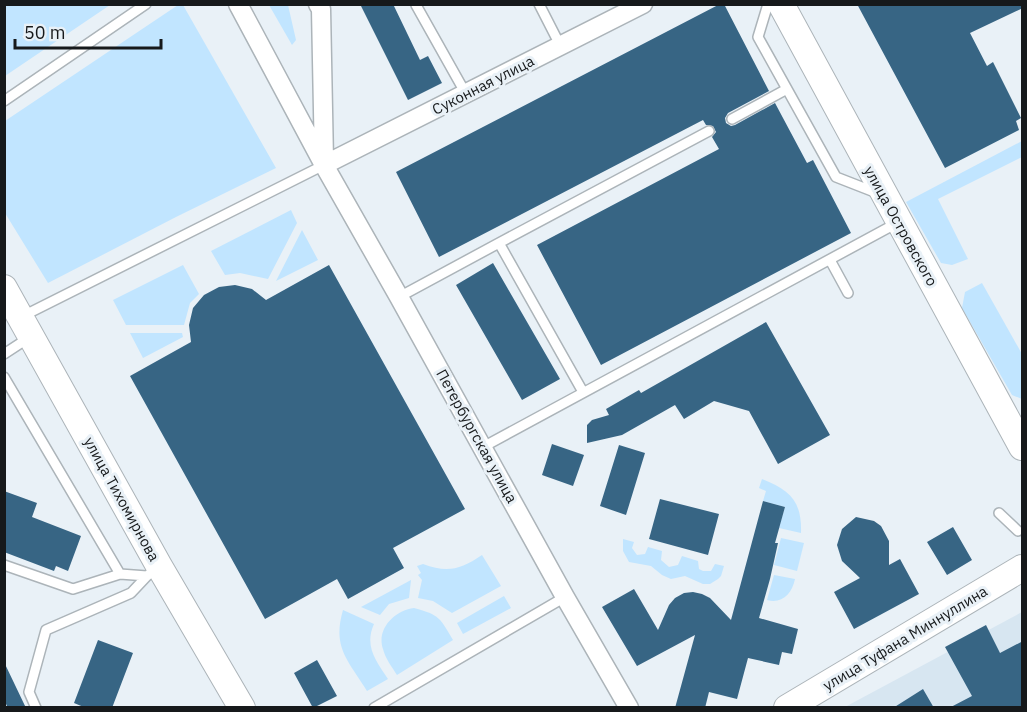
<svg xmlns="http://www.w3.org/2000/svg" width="1027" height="712" font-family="'IBM Plex Sans',sans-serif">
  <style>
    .built { fill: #d7e6f1 }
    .green { fill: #c1e5ff }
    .building { fill: #376584 }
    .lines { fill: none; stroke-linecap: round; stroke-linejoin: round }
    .lane-casing { stroke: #acb4b9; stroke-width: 12 }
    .street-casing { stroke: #acb4b9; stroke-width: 21 }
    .secondary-casing { stroke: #acb4b9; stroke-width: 28 }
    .lane { stroke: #fff; stroke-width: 9 }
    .street { stroke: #fff; stroke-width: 18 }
    .secondary { stroke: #fff; stroke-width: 26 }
    .labels { text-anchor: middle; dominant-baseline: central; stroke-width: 6; stroke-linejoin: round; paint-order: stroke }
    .street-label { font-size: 15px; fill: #16191b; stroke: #e9f1f7 }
  </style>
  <rect width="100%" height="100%" fill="#e9f1f7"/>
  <path class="built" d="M1022 612V707H845Z"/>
  <path class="green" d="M5 4H110V5L5 76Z
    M178 5H183L276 168 176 217 48 283 5 213V121Z
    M269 5H288L296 40 292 45Z
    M1022 141V157L938 199 968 259 952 265 941 263 906 202Z
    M291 210 297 223 268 279 240 273 225 275 211 251Z
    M302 230 318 260 276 281Z
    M183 265 199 294 190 303 184 325H126L113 300Z
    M982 283 1022 354V399L1012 395 962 308 965 292Z
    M130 333H182L183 337 143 358Z
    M762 479C790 490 802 501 801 533L779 528 785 507 763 501 766 491 759 488Z
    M781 538 804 543 797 571 774 565Z
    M623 539 634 542 632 548 637 555 645 554 648 547 662 551 661 560 669 567 678 565 682 556 698 561 699 569 703 571H711L715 564 724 566 721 576 718 579 710 584H703L685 576 671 579 662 575 651 566 629 562 623 551Z
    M482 555 501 586 452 613 433 601 418 598 422 580 418 575 421 573 417 566 423 564C447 573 460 570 482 555Z
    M774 575 795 579C792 594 782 604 767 600Z
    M411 580 409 598 389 604 380 615 361 607Z
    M504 596 511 608 463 634 457 623Z
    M414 608C440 615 440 618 453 640L397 675C392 667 385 658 383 649 376 629 395 610 414 608Z
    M343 610 374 624C364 646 376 661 388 679L367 691C348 660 332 648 343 610Z"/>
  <path class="building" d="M360 4H393L420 60 428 56 442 83 408 100Z
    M720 4H724L769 91 728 113 725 118 726 123 731 126 735 125 775 103 807 163 813 160 851 233 601 365 537 245 719 149 712 137 716 132 713 126 706 125 703 120 439 257 396 172Z
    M857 4H1023V8L970 33 987 66 993 62 1021 118 1016 121 1019 130 945 168Z
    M493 263 560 379 522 400 456 285Z
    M329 265 465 509 393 548 404 568 348 599 337 579 265 619 130 376 191 342 189 325 193 308 204 295 219 287 235 285 252 289 266 300Z
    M766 322 830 435 778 464 749 411 714 401 684 419 675 405 622 435 587 443V425L592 420 609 415 606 409 639 390 641 393Z
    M552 444 584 455 573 486 542 475Z
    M619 445 645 453 626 515 600 506Z
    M4 491 37 503 32 517 81 536 68 571 56 566 54 571 4 552Z
    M660 499 719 514 708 555 649 539Z
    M763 501 785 507 775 543H778L770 579 759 618 798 629 792 654 782 652 779 665 748 658 737 699 709 692 705 708H675L695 635 637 666 602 607 634 589 658 630 669 605 675 598 684 593 693 592 702 594 710 598 731 620Z
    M856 517 874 521 881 526 889 541V565L900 559 919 594 854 629 834 592 860 578 842 561 837 545 842 529Z
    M953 527 972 560 947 575 927 542Z
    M986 625 1000 653 1023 641V708H949L972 696 945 647Z
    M98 640 133 653 112 708H86L74 703Z
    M317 660 337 696 313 708 294 673Z
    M4 662 26 708H8L4 700Z
    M923 689 934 708H893Z"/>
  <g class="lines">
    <defs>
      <path id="lane" d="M539 4 561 47
        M768 4 758 37 836 177 877 193
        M416 5 466 94
        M4 101 146 4
        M732 119 787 89
        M499 243 709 131
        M830 260 848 293
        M399 297 499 243 583 392
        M23 316 324 165
        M4 354 30 337
        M4 377 120 574
        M483 447 897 223
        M999 513 1018 531
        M4 565 73 589 120 574 147 576
        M36 708 29 692 46 630 131 593 147 576 157 568
        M374 708 565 597"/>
      <path id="street" d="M238 4 324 165 399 297 565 597 629 708
        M318 4 321 9 324 161
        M324 165 643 4"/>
      <path id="secondary" d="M781 4 1022 447
        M4 288 159 566 242 708
        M787 708 1022 568"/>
    </defs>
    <use href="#lane" class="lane-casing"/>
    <use href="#street" class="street-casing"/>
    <use href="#secondary" class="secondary-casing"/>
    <use href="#lane" class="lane"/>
    <use href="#street" class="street"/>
    <use href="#secondary" class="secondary"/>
  </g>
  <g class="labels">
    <g class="street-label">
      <text transform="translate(483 85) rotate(-27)">Суконная улица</text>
      <text transform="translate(901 226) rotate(61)">улица Островского</text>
      <text transform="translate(477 436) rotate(61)">Петербургская улица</text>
      <text transform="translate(122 499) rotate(61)">улица Тихомирнова</text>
      <text transform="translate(905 638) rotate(-31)">улица Туфана Миннуллина</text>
    </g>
  </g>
  <rect width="1027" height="712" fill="none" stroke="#16191b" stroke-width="12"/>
  <path d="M15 39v9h146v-9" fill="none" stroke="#16191b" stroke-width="3"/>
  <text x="24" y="39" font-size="18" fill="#16191b" stroke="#e9f1f7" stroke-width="4.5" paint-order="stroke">50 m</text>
</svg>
